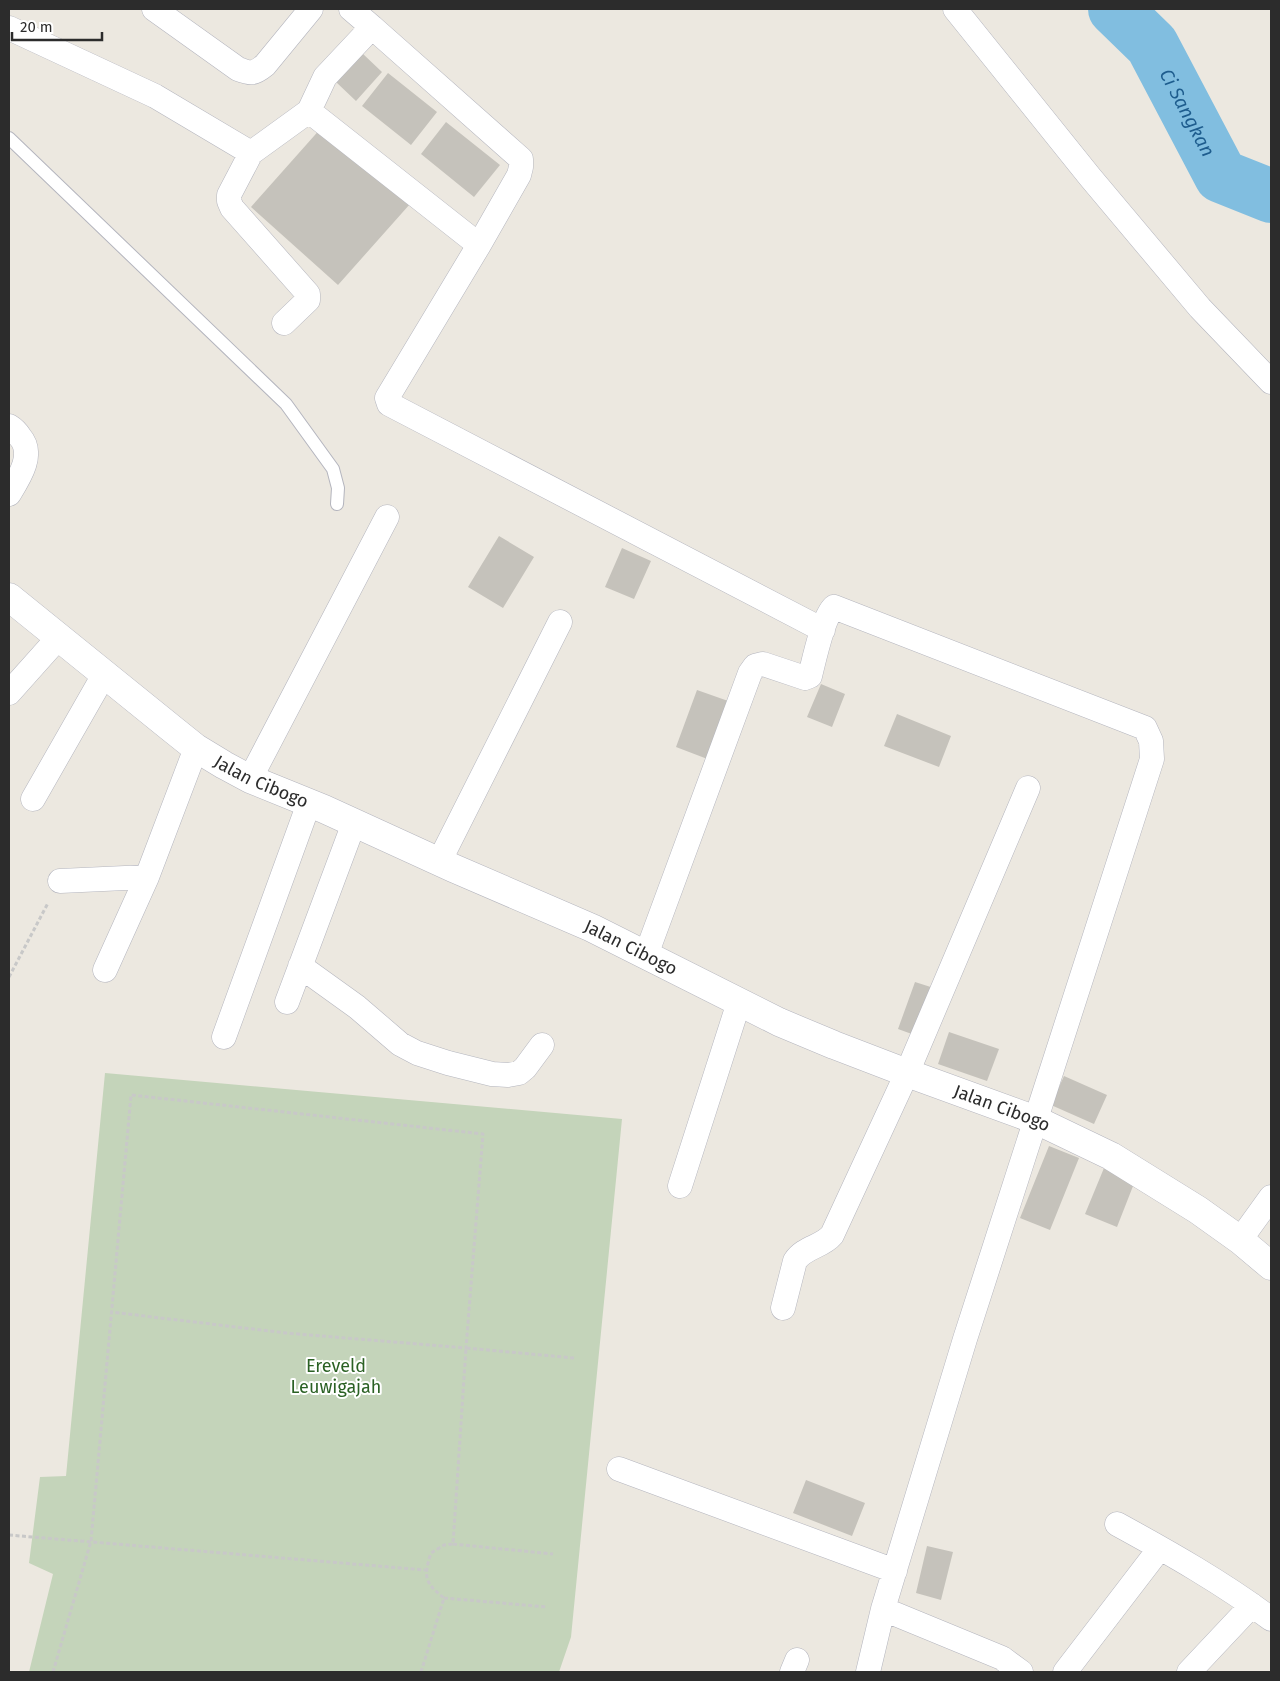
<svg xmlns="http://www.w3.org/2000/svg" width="1280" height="1681" font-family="'Fira Sans',sans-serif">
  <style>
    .cemetery { fill: #c4d4ba }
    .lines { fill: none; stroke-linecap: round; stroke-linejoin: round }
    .river { stroke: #81bee0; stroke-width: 54 }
    .building { fill: #c5c2bb }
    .lane-casing { stroke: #b4b5be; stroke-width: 14 }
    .street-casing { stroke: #b4b5be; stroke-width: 25 }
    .secondary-casing { stroke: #b4b5be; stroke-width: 29 }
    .path { stroke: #c8c8c8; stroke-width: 3; stroke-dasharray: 4 2.5; stroke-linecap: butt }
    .lane { stroke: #fff; stroke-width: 12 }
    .street { stroke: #fff; stroke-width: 24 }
    .secondary { stroke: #fff; stroke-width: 28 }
    .labels { text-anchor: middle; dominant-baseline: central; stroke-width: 4; stroke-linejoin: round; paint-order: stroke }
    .street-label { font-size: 18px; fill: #2c2c2c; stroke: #fff }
    .park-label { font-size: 18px; fill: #2b6124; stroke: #fff }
    .water-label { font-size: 19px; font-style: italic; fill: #1e5d8e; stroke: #fff }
  </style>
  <rect width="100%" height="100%" fill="#ece8e0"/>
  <path class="cemetery" d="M105 1073 622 1119 571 1637 559 1672H29L53 1574 29 1563 40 1477 66 1476Z"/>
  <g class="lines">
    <path class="river" id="s1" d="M1115 9 1152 45 1221 176 1271 196"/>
  </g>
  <path class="building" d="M362 53 382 72 356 101 336 82Z
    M388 73 437 112 411 145 362 106Z
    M446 122 500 165 474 197 421 154Z
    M322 127 410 204 338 285 251 207Z
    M499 536 534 557 503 608 468 587Z
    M622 548 651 561 634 599 605 587Z
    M821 684 845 694 832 727 807 717Z
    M697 690 731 702 710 760 676 747Z
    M897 714 951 736 939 767 884 746Z
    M915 982 937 989 920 1037 898 1029Z
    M949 1032 999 1049 987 1081 938 1064Z
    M1064 1076 1107 1095 1094 1124 1051 1105Z
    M1049 1146 1079 1158 1050 1230 1020 1218Z
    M1104 1168 1135 1181 1117 1227 1085 1214Z
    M806 1480 865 1503 852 1536 793 1513Z
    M927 1546 953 1552 941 1600 916 1593Z"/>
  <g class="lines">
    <defs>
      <path id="lane" d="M9 138 286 404 333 469 338 488 337 504"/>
      <path id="street" d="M154 9 238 69C251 74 254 74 265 65L311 9
        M351 9 372 27
        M955 9 1090 177 1200 308 1271 382
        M9 28 155 96 251 153 309 111 479 245
        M309 111 325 77 372 27 521 159V167L519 175 479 245 390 393 387 398 389 404 823 630
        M251 153 229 195V201L232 208 308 294V300L284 323
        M9 426C14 429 17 432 20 437 35 454 19 478 9 494
        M9 693 59 637
        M250 779 387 517
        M33 799 105 673
        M439 862 560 622
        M60 881 147 877 196 748
        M646 955 750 673 755 666 763 664 805 678 810 676C814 660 823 617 834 607L1145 728 1151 741 1152 759 965 1339 883 1609 868 1672
        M300 966 357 1007 400 1044 417 1053 448 1063 492 1074 508 1075 519 1073 525 1068 542 1045
        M105 970 147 877
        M287 1002 354 823
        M224 1037 309 803
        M680 1186 739 1002
        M1240 1240 1271 1197
        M783 1308 795 1261C804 1247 822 1247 832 1235L907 1073 1028 788
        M619 1469 895 1571
        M1117 1524C1170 1553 1223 1583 1271 1619
        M883 1609 1002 1658 1021 1672
        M792 1672 797 1660
        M1065 1672 1160 1548
        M1189 1672 1252 1605"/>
      <g id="secondary">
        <path id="s2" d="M9 597 171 728 196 748 224 765 250 779 324 809 453 868 592 928 779 1022 834 1045 907 1073 1036 1120 1111 1156 1198 1210 1240 1240 1271 1266"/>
      </g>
    </defs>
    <use href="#lane" class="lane-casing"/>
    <use href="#street" class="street-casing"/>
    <use href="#secondary" class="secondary-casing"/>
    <path class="path" d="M9 977 48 903
      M9 1535 425 1570
      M453 1544 553 1554
      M444 1598 547 1607
      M53 1672 91 1541 131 1095 483 1134 466 1348 286 1333 111 1312
      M421 1672 444 1598C425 1583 423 1577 431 1553L444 1545 453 1544 466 1348 574 1358"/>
    <use href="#lane" class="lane"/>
    <use href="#street" class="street"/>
    <use href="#secondary" class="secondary"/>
  </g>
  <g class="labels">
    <g class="street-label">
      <text stroke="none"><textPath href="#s2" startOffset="314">Jalan Cibogo</textPath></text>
      <text stroke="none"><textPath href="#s2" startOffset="719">Jalan Cibogo</textPath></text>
      <text stroke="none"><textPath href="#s2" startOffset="1124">Jalan Cibogo</textPath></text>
    </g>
    <g class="park-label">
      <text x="336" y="1366">Ereveld<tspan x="336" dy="21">Leuwigajah</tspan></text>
    </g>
    <g class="water-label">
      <text stroke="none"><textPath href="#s1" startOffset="128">Ci Sangkan</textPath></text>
    </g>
  </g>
  <rect width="1280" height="1681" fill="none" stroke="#2c2c2c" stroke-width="20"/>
  <path d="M12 32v8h90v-8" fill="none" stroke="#2c2c2c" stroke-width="2.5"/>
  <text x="20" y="32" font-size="15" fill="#2c2c2c" stroke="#ffffff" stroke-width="4" paint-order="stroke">20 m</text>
</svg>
